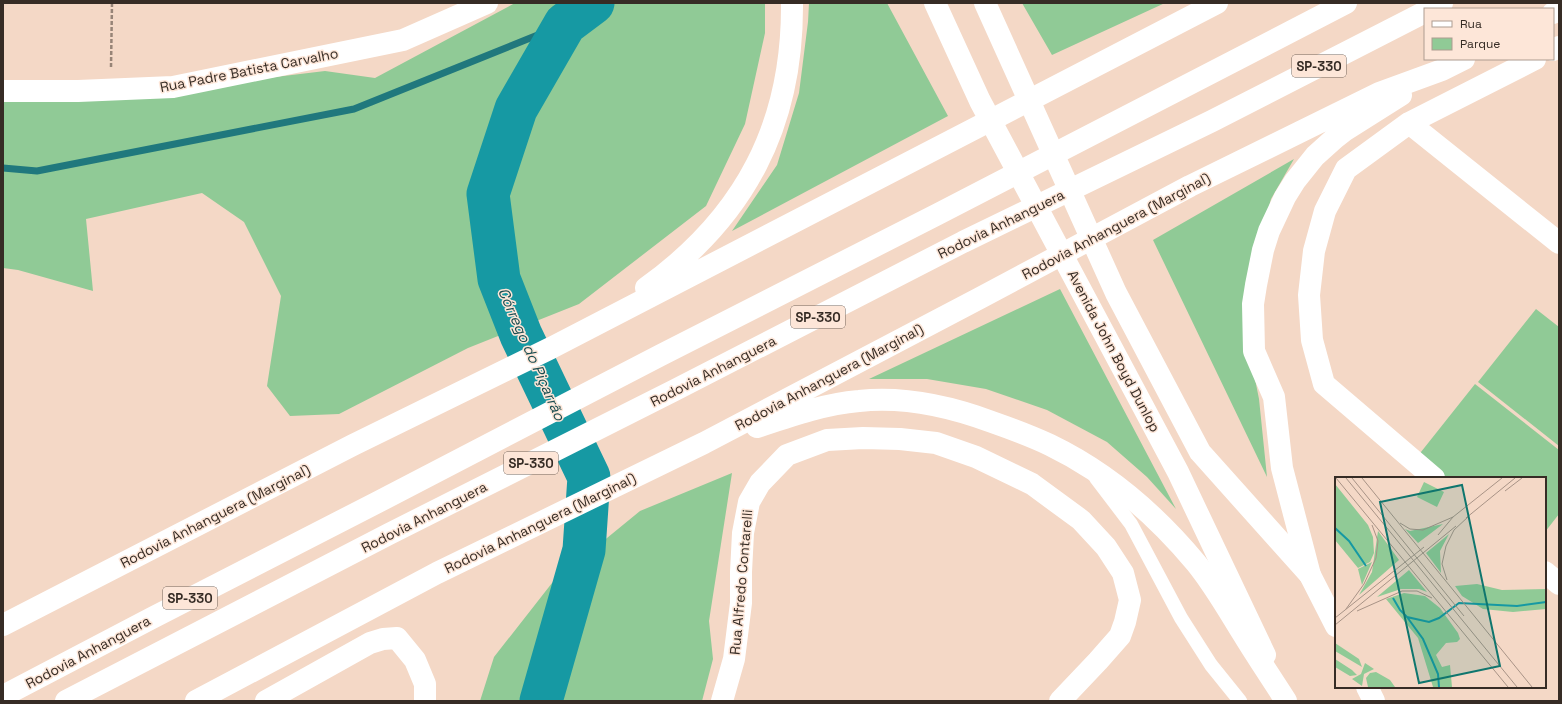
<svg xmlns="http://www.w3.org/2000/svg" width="1562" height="704" font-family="'Space Grotesk',sans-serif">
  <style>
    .green { fill: #90ca96 }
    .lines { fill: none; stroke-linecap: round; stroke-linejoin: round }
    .stream { stroke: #20787d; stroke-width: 7 }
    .river { stroke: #1699a3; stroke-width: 43 }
    .path { stroke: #978477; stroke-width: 2.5; stroke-dasharray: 4 2; stroke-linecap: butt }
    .service { stroke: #fff; stroke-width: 14 }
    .minor { stroke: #fff; stroke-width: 22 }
    .primary { stroke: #fff; stroke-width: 22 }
    .trunk { stroke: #fff; stroke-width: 22 }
    .motorway { stroke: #fff; stroke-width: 22 }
    .labels { text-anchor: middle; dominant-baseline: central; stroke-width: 3; stroke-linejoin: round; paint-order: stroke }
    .shield { fill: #fde6d8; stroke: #72645b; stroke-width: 1 }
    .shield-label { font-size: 13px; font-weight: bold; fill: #362c25 }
    .street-label { font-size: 14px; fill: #362c25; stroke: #fde6d8 }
    .water-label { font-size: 15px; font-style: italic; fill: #1a4c50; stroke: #fde6d8 }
    .inset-river { fill: none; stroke: #1699a3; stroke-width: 2 }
    .inset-road { fill: none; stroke: #a89386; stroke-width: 1 }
    .view { fill: #0f766e; fill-opacity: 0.15; stroke: #0f766e; stroke-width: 2 }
    .inset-edge { fill: none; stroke: #362c25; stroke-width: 2 }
  </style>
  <rect width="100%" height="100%" fill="#f4d8c6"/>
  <path class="green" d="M515 3H765V33L745 124 706 206 579 304 468 348 339 414 290 416 267 386 281 296 244 222 202 193 86 219 93 291 18 270 3 268V101L267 78 325 71 375 78Z
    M809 3H887L948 116 732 231 777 165 799 93 808 22Z
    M1022 3H1165L1052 55Z
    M1294 159 1271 199 1253 268 1251 359 1259 399 1267 477 1153 240Z
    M1060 289 1176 509 1147 477 1107 442 1047 410 986 389 927 379H869Z
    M1536 309 1559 327V446L1478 382Z
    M1475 384 1559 450V514L1545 532V478H1444L1417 457Z
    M732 473 709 621 713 659 702 701H480L494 657 552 583 640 511Z"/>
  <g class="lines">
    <path class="stream" d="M3 168 37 171 354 109 565 24"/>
    <path class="river" d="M541 701 584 550 589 477 521 335 499 279 488 194 516 109 565 24 593 3"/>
    <path class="path" d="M111 67 112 3"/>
    <path class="service" d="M1096 478 1131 524 1181 618 1211 665 1240 701"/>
    <path class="minor" d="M1553 50 1559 47
      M3 91H78L173 87 403 40 487 3
      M1409 123 1559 243
      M1434 478 1324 384 1312 340 1309 295 1314 251 1325 211 1346 169 1409 123 1535 59
      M1545 572 1559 584
      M266 701 370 643 383 639 397 638 415 660 425 684V701
      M722 701 734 659 741 603V572L743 533 749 502 760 483 787 455 827 440 863 438 900 439 936 443 976 457 1032 484 1081 520 1106 547 1123 573 1130 600 1125 622 1120 636 1098 661 1060 701"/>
    <path class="primary" d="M935 3 980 101 1178 472 1265 655
      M985 3 1116 293 1200 452 1310 575 1336 626
      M1367 687 1374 701"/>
    <path class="trunk" d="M1553 13 1559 10
      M646 288C745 217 793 125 792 3
      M757 427C790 416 824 404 859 401 905 396 949 406 992 422 1012 429 1031 436 1050 445 1106 472 1156 515 1196 563 1214 585 1228 610 1243 634 1257 657 1272 679 1286 701
      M1310 575 1282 468 1274 397 1254 351 1253 304 1256 285 1263 250 1269 231 1285 197 1295 181 1315 156 1335 138 1344 131 1401 95
      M3 625 353 445 551 348 1217 3
      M196 701 437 573 704 443 980 298 1190 186 1379 93 1442 70 1464 59"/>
    <path class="motorway" d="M1430 9 1442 3
      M3 696 152 618 378 502 661 355 938 214 1346 3
      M66 701 389 534 673 391 963 242 1212 121 1425 12"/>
  </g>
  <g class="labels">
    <g class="shield">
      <rect x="1292" y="55" width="54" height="22" rx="3"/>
      <rect x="791" y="306" width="54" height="22" rx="3"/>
      <rect x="504" y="452" width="54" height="22" rx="3"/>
      <rect x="163" y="587" width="54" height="22" rx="3"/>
    </g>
    <g class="shield-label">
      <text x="1319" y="66">SP-330</text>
      <text x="818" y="317">SP-330</text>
      <text x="531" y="463">SP-330</text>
      <text x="190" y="598">SP-330</text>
    </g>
    <g class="street-label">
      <text transform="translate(249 70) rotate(-11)">Rua Padre Batista Carvalho</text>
      <text transform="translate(1001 224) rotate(-26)">Rodovia Anhanguera</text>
      <text transform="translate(1116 226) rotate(-28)">Rodovia Anhanguera (Marginal)</text>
      <text transform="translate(1114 351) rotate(62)">Avenida John Boyd Dunlop</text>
      <text transform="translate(713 371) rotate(-27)">Rodovia Anhanguera</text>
      <text transform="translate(829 377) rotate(-28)">Rodovia Anhanguera (Marginal)</text>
      <text transform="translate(215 516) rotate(-27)">Rodovia Anhanguera (Marginal)</text>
      <text transform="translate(424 517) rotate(-27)">Rodovia Anhanguera</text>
      <text transform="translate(540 523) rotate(-26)">Rodovia Anhanguera (Marginal)</text>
      <text transform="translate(741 582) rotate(-85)">Rua Alfredo Contarelli</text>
      <text transform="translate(88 652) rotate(-28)">Rodovia Anhanguera</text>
    </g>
    <g class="water-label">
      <text transform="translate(532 354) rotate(66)">Córrego do Piçarrão</text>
    </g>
  </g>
  <g transform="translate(1335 477)">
    <rect width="211" height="211" fill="#f4d8c6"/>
    <path d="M89 5 109 15 102 30 82 20ZM0 7 33 48 38 60 39 76 35 85 23 91 0 63ZM108 47 83 66 70 52 75 54ZM43 54 64 83 24 118 37 95ZM114 57 105 74 106 96 91 76ZM37 85 27 108 23 92ZM74 93 92 115 84 112H66L42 120ZM142 107 167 113 211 112V132L178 135 148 132 127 119 120 109ZM69 116 90 119 105 131 123 156 125 162 122 165 111 166 101 178 107 190 115 188 117 210H98L83 161 51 122ZM0 166 24 182 27 190 0 174ZM0 182 17 193 22 198 15 199 0 190ZM30 186 39 192 29 197 27 209 17 202 26 197ZM41 195 55 203 60 210H33L31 201 35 196Z" fill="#90ca96"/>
    <path class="inset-river" d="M0 51 14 64 31 89M58 121 65 133 72 140 94 145 104 141 124 126 182 129 211 125M72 140 88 162 103 197 104 210"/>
    <path class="inset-road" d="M1 1 173 210M11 1 182 210M17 1 129 139M27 1 197 210M170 14 187 1M131 41 180 1M65 46 75 52 88 53 118 40M103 58 118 40 167 1M112 103 107 87 111 69 119 53 134 39M11 132 29 107 41 81 43 64 37 48M22 134 67 114H82L97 121M0 141 89 70M0 148 121 49"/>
    <path class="view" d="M127 8 165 189 84 206 45 25Z"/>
    <rect width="211" height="211" class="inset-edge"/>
  </g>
  <rect width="1562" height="704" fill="none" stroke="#362c25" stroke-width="8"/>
  <rect x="1424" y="8" width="130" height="52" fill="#fde6d8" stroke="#ad9c90"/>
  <rect x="1432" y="21" width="20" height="6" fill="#ffffff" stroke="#ad9c90"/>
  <text x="1460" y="28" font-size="12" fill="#362c25">Rua</text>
  <rect x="1432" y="38" width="20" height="12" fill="#90ca96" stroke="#ad9c90"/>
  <text x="1460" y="48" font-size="12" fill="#362c25">Parque</text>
</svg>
